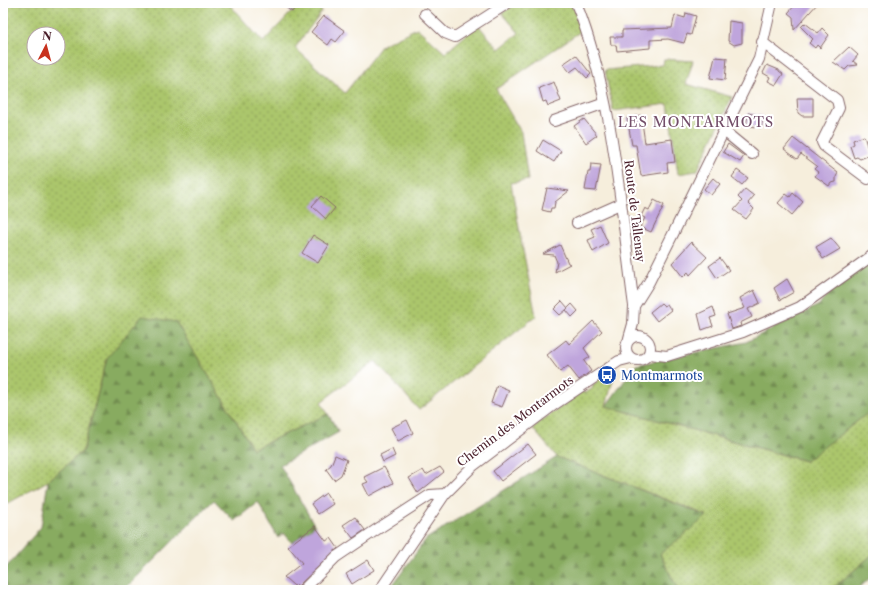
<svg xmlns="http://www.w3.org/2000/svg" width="876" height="593" font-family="'Libre Caslon Text',serif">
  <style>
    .grass { fill: url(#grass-dots); stroke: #7a724c; fill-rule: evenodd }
    .forest { fill: url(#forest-firs); stroke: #696546 }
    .building { fill: #bfa5dc }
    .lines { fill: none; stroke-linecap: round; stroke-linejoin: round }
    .minor-casing { stroke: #866769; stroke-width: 12 }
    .minor { stroke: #fff; stroke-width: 10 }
    .labels { text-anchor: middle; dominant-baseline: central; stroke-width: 4; stroke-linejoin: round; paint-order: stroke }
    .street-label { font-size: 12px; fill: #4a1f2b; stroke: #fff }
    .transit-label { font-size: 12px; fill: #164399; stroke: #fff; text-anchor: start }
    .quarter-label { font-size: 14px; letter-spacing: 1px; fill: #734e69; stroke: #fff }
  </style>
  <defs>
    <pattern id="grass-dots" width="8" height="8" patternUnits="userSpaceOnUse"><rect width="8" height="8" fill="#abc66c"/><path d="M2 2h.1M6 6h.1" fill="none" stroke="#8da059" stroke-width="1.8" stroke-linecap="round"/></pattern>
    <pattern id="forest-firs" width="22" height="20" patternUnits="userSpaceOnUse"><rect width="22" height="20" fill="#88ab60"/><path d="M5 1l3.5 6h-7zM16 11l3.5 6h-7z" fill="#718b4f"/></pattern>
  </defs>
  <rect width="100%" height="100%" fill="#fff"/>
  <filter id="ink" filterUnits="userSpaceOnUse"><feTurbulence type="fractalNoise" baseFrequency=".025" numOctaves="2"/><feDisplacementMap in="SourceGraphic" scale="8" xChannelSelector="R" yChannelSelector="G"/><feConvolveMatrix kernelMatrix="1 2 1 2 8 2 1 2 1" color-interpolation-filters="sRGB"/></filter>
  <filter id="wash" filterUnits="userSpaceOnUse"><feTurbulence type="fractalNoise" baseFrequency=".012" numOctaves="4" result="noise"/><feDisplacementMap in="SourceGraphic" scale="16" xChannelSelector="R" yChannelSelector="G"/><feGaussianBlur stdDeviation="0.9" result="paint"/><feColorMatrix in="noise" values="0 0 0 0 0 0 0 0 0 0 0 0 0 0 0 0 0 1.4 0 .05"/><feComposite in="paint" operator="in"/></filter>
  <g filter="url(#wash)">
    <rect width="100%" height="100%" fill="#f6eedc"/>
    <path class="grass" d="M3 3H228L263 42 300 3H313L322 11 295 48 345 93 382 45 417 28 445 53 478 25 499 49 519 33 502 13 518 3H572L584 29 496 89 521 132 528 180 511 183 522 245 536 316 419 410 375 361 321 402 328 414 253 449 176 322 107 358 83 451 48 481 3 506ZM34 34H58V58H34Z
      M664 59 693 61 686 84 732 97 697 171 678 174 668 104 613 111 605 70 663 65Z
      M607 374 613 380 606 406 805 461 873 409V554L831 590H678L660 554 706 515 557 457 533 429 537 424 583 391 584 394 593 388 592 385Z"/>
    <path class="forest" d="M873 251V409L806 461 606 406 636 365 746 342 819 305 859 258Z
      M142 316 176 322 253 449 328 414 339 432 280 465 315 526 292 543 284 533 278 538 258 502 234 521 214 500 124 590H3V571L41 527 48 481 83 451 107 358Z
      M557 457 707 516 660 554 678 590H389L426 539Z
      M873 554V575L857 590H831Z"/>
    <g id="blocks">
      <path class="building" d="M280 3H299L292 12Z
        M797 3H818L794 30 793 17 788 13Z
        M686 13 696 16 691 35 687 34 684 43 668 39 650 40V48L617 51 616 45H611L610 37H622V30L672 28 675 15 685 18Z
        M324 16 345 31 336 42 332 39 328 45 311 32Z
        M729 21 742 23V43L734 45 728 41Z
        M805 23 818 33 822 28 829 35 820 48 817 45 815 48 809 43 813 39 801 27Z
        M849 47 858 55 853 61 858 65 849 66 845 70 833 62Z
        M576 55 591 74 587 78 577 67 570 72 563 64Z
        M715 57 727 58 725 80 710 78Z
        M767 65 779 70V71L783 74 776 85 768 81 770 77 763 73Z
        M554 82 561 101 548 106 546 101 543 102 539 88Z
        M797 98H813V116H802L798 113Z
        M748 113 763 116 761 128 746 125Z
        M641 115 645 143 672 139 675 162 667 163 668 172 641 176 636 145H632L627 118Z
        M584 119 597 135 586 143 574 126Z
        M864 136 870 155 860 159 857 157 854 158 850 146 854 144 853 140Z
        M793 138 838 173 836 177V182L831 183 829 186 815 176 818 172 814 169 817 166 801 154 797 159 784 149Z
        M543 140 561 151 554 162 537 151Z
        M728 144 744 156 740 162 723 152Z
        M591 164 601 165 596 191 585 190 588 172H590Z
        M737 170 748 178 742 185 732 177Z
        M713 178 720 184 711 195 704 189Z
        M547 188 569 191 555 202 554 208H551L550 212 542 210Z
        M745 189 754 196 748 203 754 209 746 219 734 210 742 201 738 197Z
        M793 193 803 202 792 215 778 203 786 194 790 197Z
        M321 196 335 208 326 219 312 206Z
        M654 200 664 205 651 232 640 227 645 218 641 216 645 208 649 210Z
        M600 225 608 243 593 252 588 240 595 237 591 229Z
        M313 235 329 245 318 263 302 253Z
        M831 238 840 249 823 259 816 247Z
        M691 242 707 257 690 275 688 272 683 277 672 263Z
        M560 245 568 263 570 264 555 272 557 262 554 255 543 254Z
        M720 258 729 270 717 278 709 266Z
        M787 279 794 292 780 300 774 288Z
        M754 290 760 303 748 309 752 317 740 323 741 326 732 329 727 314 745 308 740 298Z
        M562 301 568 308 566 310 572 304 578 311 572 317 566 310 560 315 554 309Z
        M661 303 664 306 667 304 671 310 657 321 650 312Z
        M713 307 716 316 710 318 713 326 702 330 698 314Z
        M593 321 602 331 584 348 590 357 584 361 591 371 579 380 568 366 560 372 547 355 566 340 569 344Z
        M497 385 509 390 502 407 491 403Z
        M407 420 413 433 398 441 391 428Z
        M528 444 536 454 501 481 493 471Z
        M392 449 395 456 383 462 380 455Z
        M335 455 347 460 341 475 334 480 326 469 331 465Z
        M384 467 393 483 369 496 363 484 368 482 364 477Z
        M440 467 444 472 418 493 409 478 423 470 426 475Z
        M326 493 333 504 318 514 311 504Z
        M355 517 365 530 353 538 343 525Z
        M315 526 326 541 331 538 338 548 298 586 296 584 294 586 284 577 302 563 288 546Z
        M368 560 374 570 352 584 346 574Z"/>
    </g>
  </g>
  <g filter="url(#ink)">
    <use href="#blocks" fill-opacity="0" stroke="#866769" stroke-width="1"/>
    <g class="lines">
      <defs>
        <path id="minor" d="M576 3C614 99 620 204 634 306L633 324 629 338
          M425 14 445 33 455 37 508 3
          M762 42 837 100 839 108 822 142 824 146 868 179
          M554 121 605 103
          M724 131 752 154
          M577 223 620 204
          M634 306 649 282 676 228 759 59 772 3
          M626 348a12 12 0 1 1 24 0a12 12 0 1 1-24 0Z
          M649 354 667 356 743 332 800 307 873 255
          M303 590 336 557 376 530 430 495 445 494
          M380 590 445 494 473 466 555 404 619 361 631 358"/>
      </defs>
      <use href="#minor" class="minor-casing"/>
      <use href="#minor" class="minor"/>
    </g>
  </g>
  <defs>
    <symbol id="bus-disc" viewBox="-11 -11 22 22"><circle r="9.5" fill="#1a4fb4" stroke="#fff"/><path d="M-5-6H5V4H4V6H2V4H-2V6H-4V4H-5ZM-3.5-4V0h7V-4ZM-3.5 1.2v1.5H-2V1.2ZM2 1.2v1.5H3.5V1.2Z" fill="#fff"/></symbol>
  </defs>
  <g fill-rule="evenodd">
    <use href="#bus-disc" x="596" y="364" width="22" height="22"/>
  </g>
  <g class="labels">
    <g class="street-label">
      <text transform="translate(635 211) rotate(83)">Route de Tallenay</text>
      <text transform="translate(515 421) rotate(-37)">Chemin des Montarmots</text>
    </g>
    <g class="transit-label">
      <text x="621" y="375">Montmarmots</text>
    </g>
    <g class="quarter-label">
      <text x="696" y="122">LES MONTARMOTS</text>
    </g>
  </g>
  <rect width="876" height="593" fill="none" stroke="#fff" stroke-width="16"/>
  <g transform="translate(46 46) rotate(6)"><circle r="19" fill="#ffffff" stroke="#b7a5aa"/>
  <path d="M0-3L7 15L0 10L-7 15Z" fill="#c8321e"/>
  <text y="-6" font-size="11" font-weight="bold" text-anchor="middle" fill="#4a1f2b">N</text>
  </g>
</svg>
